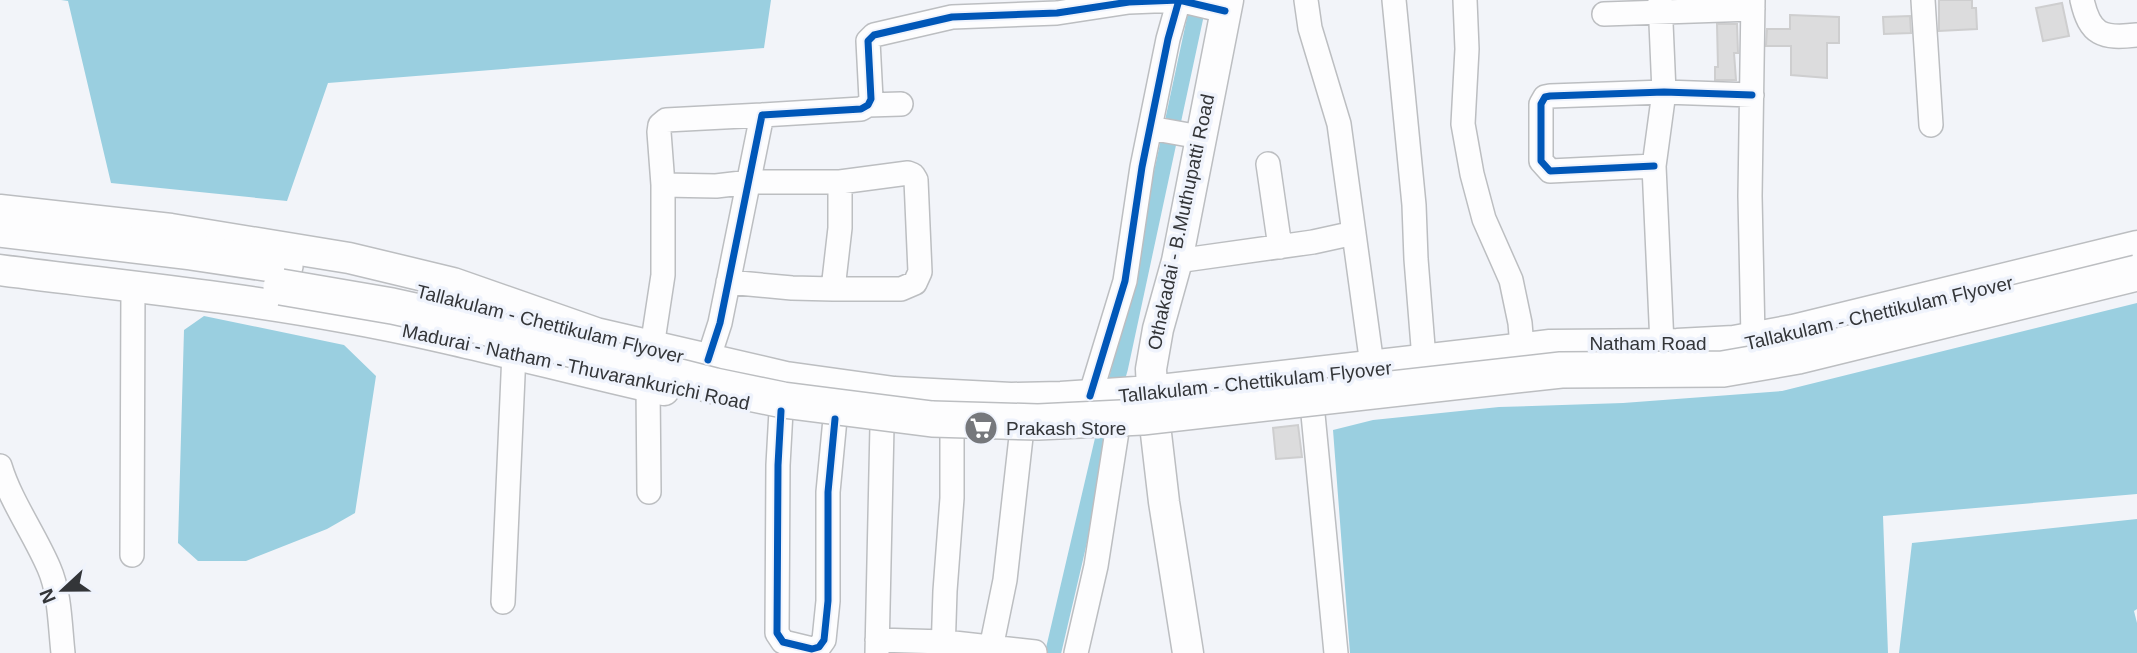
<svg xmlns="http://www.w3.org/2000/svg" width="2137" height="653" font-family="Helvetica,sans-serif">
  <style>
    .water { fill: #9acfe0 }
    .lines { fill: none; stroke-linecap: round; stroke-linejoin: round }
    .canal { stroke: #9acfe0; stroke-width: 16 }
    .building { fill: #dcdcdd; stroke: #cececf; stroke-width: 2 }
    .minor-casing { stroke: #bcbec1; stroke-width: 26 }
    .major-casing { stroke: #bcbec1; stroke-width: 33 }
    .highway-casing { stroke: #bcbec1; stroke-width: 38 }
    .minor { stroke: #fdfdfe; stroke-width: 23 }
    .major { stroke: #fdfdfe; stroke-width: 30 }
    .highway { stroke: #fdfdfe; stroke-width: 35 }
    .highway-bridge-casing { stroke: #bcbec1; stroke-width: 38; stroke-linecap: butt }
    .highway-bridge { stroke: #fdfdfe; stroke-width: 35 }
    .cycleway-casing { stroke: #eff3fc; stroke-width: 11 }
    .cycleway { stroke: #0057b8; stroke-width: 7 }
    .labels { text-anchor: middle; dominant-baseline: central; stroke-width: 7; stroke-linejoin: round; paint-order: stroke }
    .street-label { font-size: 19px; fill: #333538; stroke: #eff3fc }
    .poi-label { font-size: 19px; fill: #333538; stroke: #eff3fc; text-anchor: start }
  </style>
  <rect width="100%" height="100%" fill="#f2f4f9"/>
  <path class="water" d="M61 0H771L764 48 328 83 287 201 111 183 68 1Z
    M2137 303V494L1883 516 1888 653H1350L1333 430 1373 420 1499 407 1623 403 1782 391Z
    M204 316 344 345 376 376 355 513 327 529 246 561H198L178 543 184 330Z
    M2137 519V609L2134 611 2137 623V653H1899L1912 543Z"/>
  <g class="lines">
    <path class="canal" d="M1116 382 1120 368 1199 0
      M1053 653 1103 439"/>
  </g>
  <path class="building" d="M1939 0H1972V8H1976L1977 29 1939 31Z
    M2062 3 2069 36 2043 41 2036 8Z
    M1790 15 1839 17V43H1827V78L1791 75V46H1766L1767 29H1790Z
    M1910 16 1911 33 1884 34 1883 17Z
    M1717 24H1737L1738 53H1734L1736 80H1715V67H1718Z
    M1298 425 1302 457 1276 459 1273 428Z"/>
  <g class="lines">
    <defs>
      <path id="minor" d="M1306 0 1310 28 1339 124 1372 365
        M1394 0 1414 205 1416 259 1424 359
        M1465 0 1467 49 1463 124 1472 174 1484 219 1511 280 1520 323 1522 347
        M1660 0 1664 92 1654 166 1662 344
        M1923 0 1931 125
        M2082 0C2090 35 2102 39 2137 35
        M1604 14 1753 9
        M868 105 901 104
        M1150 128 1200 137
        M1268 164 1280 247
        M1654 166 1550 171 1541 161V104L1545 97 1550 96 1664 92 1752 95
        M663 185 716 186 750 182H840V228L833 289 792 288 728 282
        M1177 261 1313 242 1354 233
        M833 289H901L915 283 920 272 916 180 913 175 908 173 840 182
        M1753 338 1750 196 1753 0
        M652 347 663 275V185L659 132 660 125 666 120 762 115
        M708 360 720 323 762 115 861 109 868 105 871 99 868 41 874 35 952 17 1057 13 1129 2 1179 0 1225 11
        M648 386 649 492
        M1090 396 1125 281 1142 167 1168 39 1179 0
        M1312 404 1336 653
        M781 411 778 465 777 633 783 642 812 649 819 647 824 640 828 601V492L835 419
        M0 466C11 502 34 533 49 568 60 593 60 626 63 653
        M132 555 133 285
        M503 602 514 353
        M877 640 945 642 1035 652
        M877 653 882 426
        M943 653 945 591 952 498V428
        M990 653 1005 580 1022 428
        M1076 653 1096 566 1118 425"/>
      <path id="major" d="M0 210 171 229 349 258 453 283 596 333 786 377 894 392 1011 398 1061 397 1151 391 1550 345 1677 344 1734 341 1793 330 2137 246
        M0 270C114 285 229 296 342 317 451 336 556 366 664 390
        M1188 653 1164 502 1153 408 1151 369 1158 329 1177 261 1228 0"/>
      <path id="highway" d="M0 229 191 252 285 266"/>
    </defs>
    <use href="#minor" class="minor-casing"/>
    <use href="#major" class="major-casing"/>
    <use href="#highway" class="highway-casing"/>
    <use href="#minor" class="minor"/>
    <use href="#major" class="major"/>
    <use href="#highway" class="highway"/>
    <defs>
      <path id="highway-bridge" d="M281 287 392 306 460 321 715 386 783 400 932 419 1038 422 1142 417 1561 370 1723 369 1798 356 2137 273"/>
    </defs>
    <use href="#highway-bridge" class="highway-bridge-casing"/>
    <use href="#highway-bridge" class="highway-bridge"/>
    <defs>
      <path id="cycleway" d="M1654 166 1550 171 1541 161V104L1545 97 1550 96 1664 92 1752 95
        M708 360 720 323 762 115 861 109 868 105 871 99 868 41 874 35 952 17 1057 13 1129 2 1179 0 1225 11
        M1090 396 1125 281 1142 167 1168 39 1179 0
        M781 411 778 465 777 633 783 642 812 649 819 647 824 640 828 601V492L835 419"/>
    </defs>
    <use href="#cycleway" class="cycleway-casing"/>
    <use href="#cycleway" class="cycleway"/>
  </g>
  <defs>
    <symbol id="supermarket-disc" viewBox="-11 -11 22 22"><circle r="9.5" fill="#76787c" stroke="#eff3fc"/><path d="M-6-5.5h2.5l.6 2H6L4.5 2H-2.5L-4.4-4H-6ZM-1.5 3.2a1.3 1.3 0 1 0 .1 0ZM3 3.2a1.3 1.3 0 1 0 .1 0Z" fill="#fff"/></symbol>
  </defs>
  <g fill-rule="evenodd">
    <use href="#supermarket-disc" x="962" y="409" width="38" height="38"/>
  </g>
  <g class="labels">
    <g class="street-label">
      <text transform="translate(1181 222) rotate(-78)">Othakadai - B.Muthupatti Road</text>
      <text transform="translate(1879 313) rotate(-13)">Tallakulam - Chettikulam Flyover</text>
      <text transform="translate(550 324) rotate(14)">Tallakulam - Chettikulam Flyover</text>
      <text x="1648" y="343">Natham Road</text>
      <text transform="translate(576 367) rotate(12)">Madurai - Natham - Thuvarankurichi Road</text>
      <text transform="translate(1255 382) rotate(-6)">Tallakulam - Chettikulam Flyover</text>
    </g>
    <g class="poi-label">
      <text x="1006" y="428">Prakash Store</text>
    </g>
  </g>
  <g transform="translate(63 590) rotate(248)" stroke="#eff3fc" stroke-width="5" paint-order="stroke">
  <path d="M0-5L12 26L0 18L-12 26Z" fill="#333538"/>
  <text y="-10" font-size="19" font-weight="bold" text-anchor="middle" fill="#333538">N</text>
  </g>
</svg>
